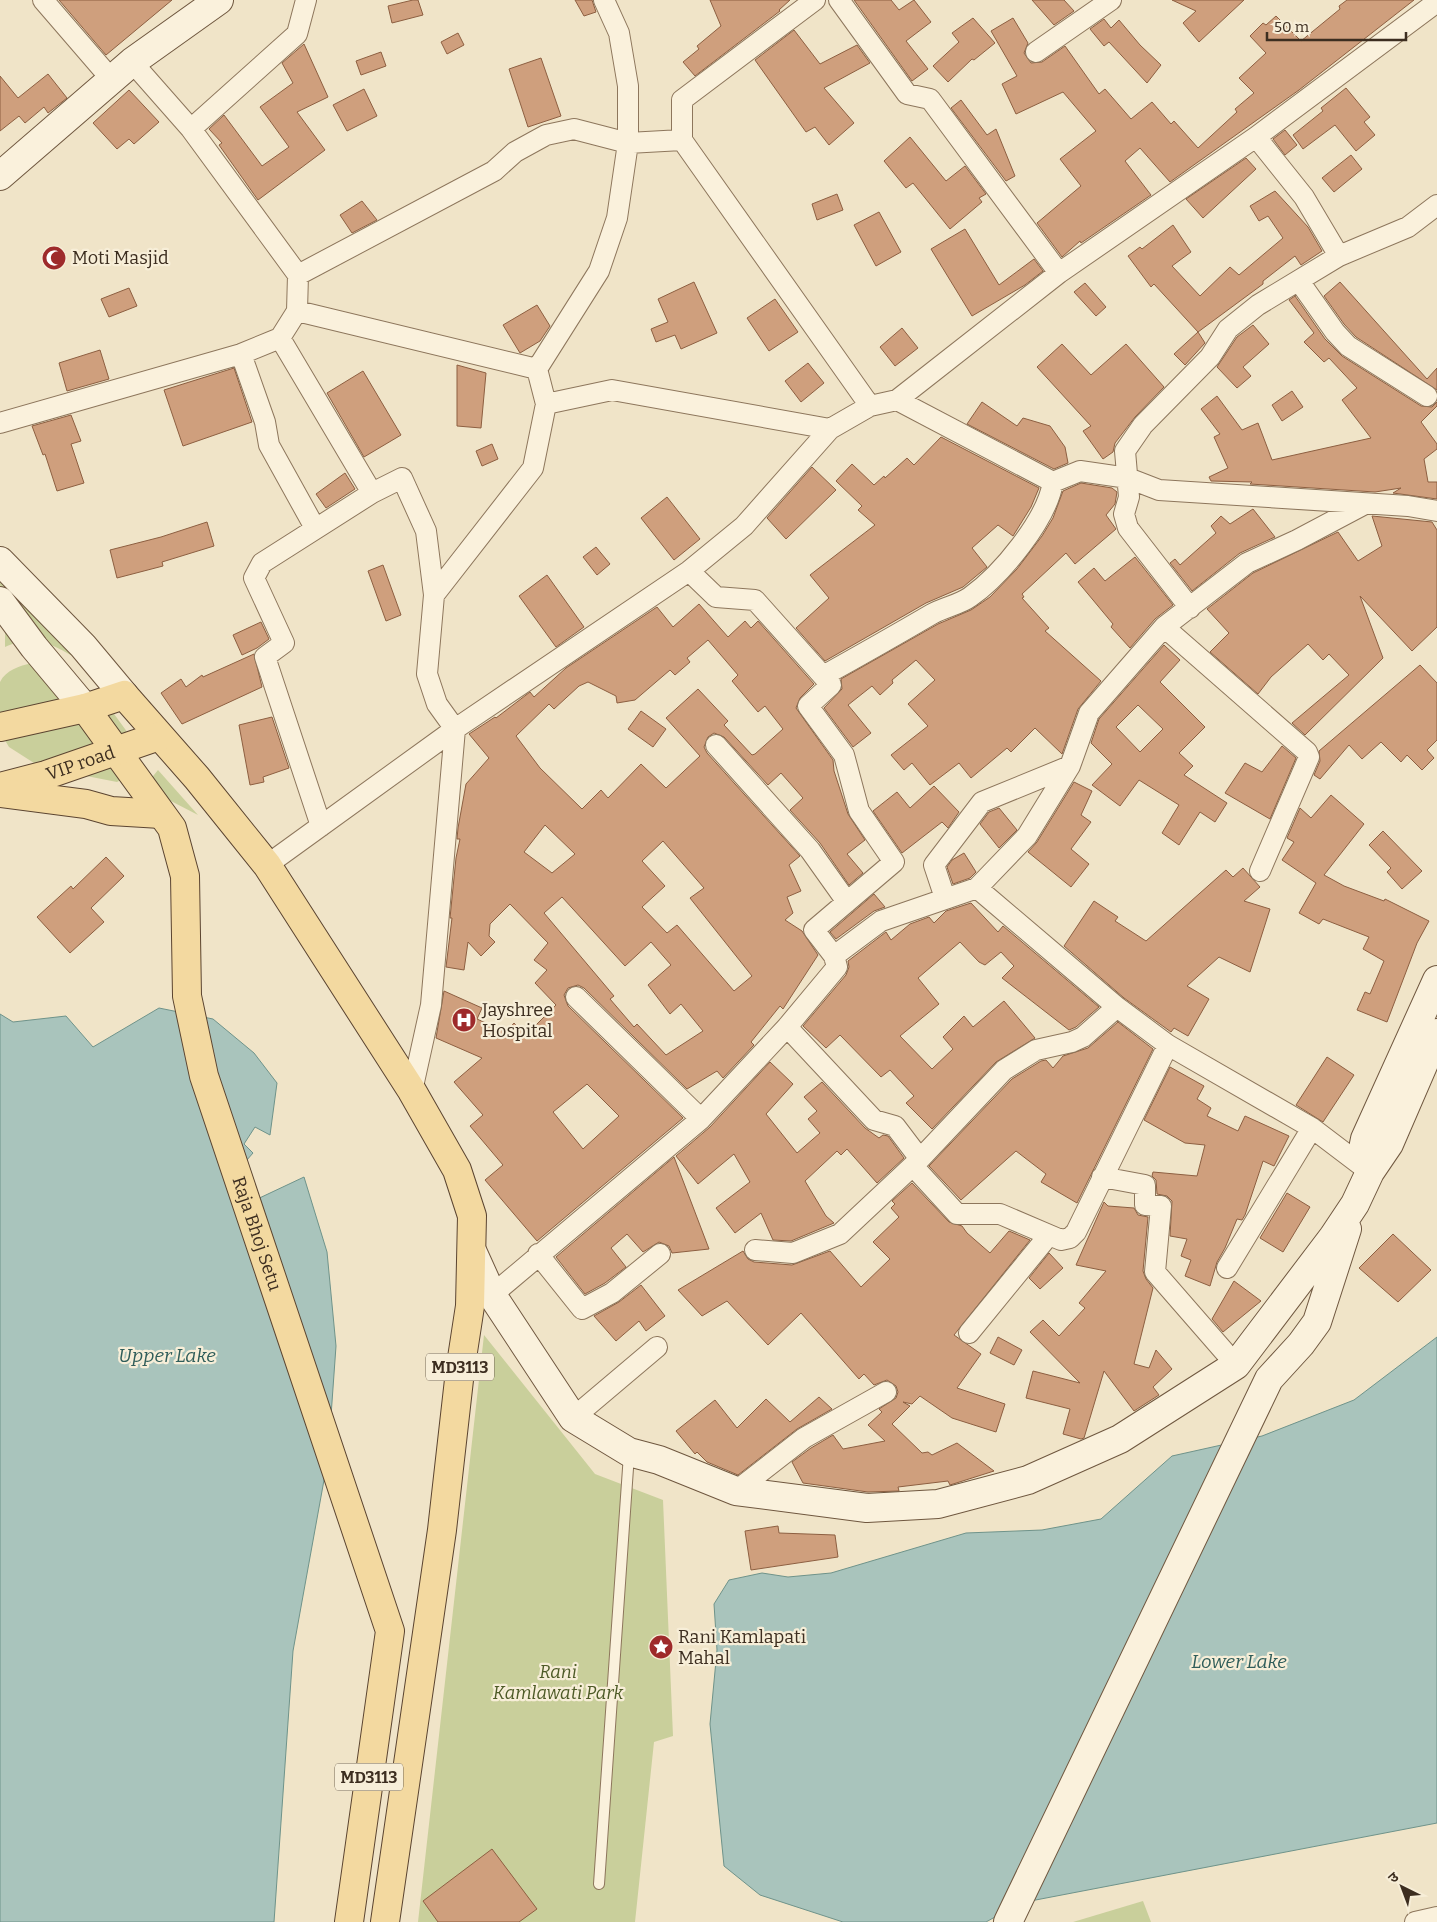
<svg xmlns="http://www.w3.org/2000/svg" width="1437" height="1922" font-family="Bitter,'Noto Sans Devanagari',serif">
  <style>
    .green { fill: #c9cf9b }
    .water { fill: #a9c4bc; stroke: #6f938a }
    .building { fill: #cf9f7d; stroke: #8d5f41; fill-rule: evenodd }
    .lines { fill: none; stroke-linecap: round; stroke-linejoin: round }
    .lane-casing { stroke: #8d765c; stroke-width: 12 }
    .street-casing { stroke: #8d765c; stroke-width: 22 }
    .secondary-casing { stroke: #6f573f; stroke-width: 30 }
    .primary-casing { stroke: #5b4430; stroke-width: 30 }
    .lane { stroke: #faf1dc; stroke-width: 10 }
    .street { stroke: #faf1dc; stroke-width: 20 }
    .secondary { stroke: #faf1dc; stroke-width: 28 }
    .primary { stroke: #f3d9a0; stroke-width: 28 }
    .labels { text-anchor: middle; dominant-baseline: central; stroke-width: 4.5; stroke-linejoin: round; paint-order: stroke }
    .shield { fill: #f7eed8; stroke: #756857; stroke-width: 1 }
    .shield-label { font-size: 16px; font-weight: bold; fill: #3d2e20 }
    .poi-label { font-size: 18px; fill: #3d2e20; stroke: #f7eed8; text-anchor: start }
    .street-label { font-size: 18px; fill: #3d2e20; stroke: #f7eed8 }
    .park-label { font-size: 18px; font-style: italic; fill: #4d5a26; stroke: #f7eed8 }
    .water-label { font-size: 19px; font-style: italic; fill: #2f5d5a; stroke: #f7eed8 }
  </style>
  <rect width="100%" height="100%" fill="#f0e4c8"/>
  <path class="green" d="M0 576 88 665C59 649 38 631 5 647V600L0 585Z
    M32 663 109 707 133 740 129 776 117 782 66 772 34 763 9 747 0 732V682C6 670 19 666 32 663Z
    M158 770 198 815 167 799 137 796Z
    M484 1335 595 1474 663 1500 673 1736 654 1742 635 1922H418Z
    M1143 1901 1151 1922H1073Z"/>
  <path class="water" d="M159 1008 213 1019 254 1053 277 1083 270 1135 255 1127 244 1144 253 1153 232 1177 251 1202 304 1177 327 1252 336 1346 328 1458 293 1651 274 1922H0V1014L13 1022 66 1016 93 1047Z
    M1437 1337V1823L1020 1903 986 1922H843L760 1895 724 1866 710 1724 717 1650 714 1604 729 1580 762 1573 788 1577 831 1573 966 1533 1042 1530 1101 1519 1172 1456 1262 1436 1354 1400Z"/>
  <path class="building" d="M59 0H172L106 55Z
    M413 0H418L423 15 392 23 388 6Z
    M575 0H592L596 12 584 16Z
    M710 0H790L779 10 780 11 695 76 683 62 699 49 697 46 721 26Z
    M854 0H891L899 10 914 0 931 22 906 41 928 69 912 81Z
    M1032 0H1064L1074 11 1054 25Z
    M1172 0H1244L1199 42 1183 23 1196 11Z
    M1347 0H1414L1299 90 1170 182 1140 148 1125 161 1151 195 1081 243 1080 241 1062 257 1037 223 1081 186 1060 159 1096 131 1063 92 1016 114 1002 84 1017 76 991 31 1013 18 1028 43 1024 53 1031 63 1042 62 1065 46 1099 94 1105 89 1131 119 1152 102 1171 124 1174 121 1198 148 1237 112 1235 109 1254 93 1239 78 1266 53 1250 36 1263 23 1266 25 1276 16 1301 41 1340 9 1339 6Z
    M973 18 995 43 974 60 972 59 948 82 933 66 959 42 952 33Z
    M1104 19 1111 28 1119 20 1140 45 1161 65 1147 83 1109 42 1104 46 1090 29Z
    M794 30 820 64 857 45 870 63 824 88 854 123 829 145 815 127 806 132 755 60Z
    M458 33 464 45 447 54 441 42Z
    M304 44 328 97 297 112 325 150 258 200 219 145 222 143 209 129 224 115 262 166 289 147 260 107 293 83 282 63Z
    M381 52 386 66 361 75 356 61Z
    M541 58 561 116 528 127 509 69Z
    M48 74 67 98 48 113 44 107 25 123 19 116 0 131V76L18 98Z
    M1346 88 1370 117 1364 122 1375 135 1356 151 1335 125 1303 149 1293 135 1323 111 1321 108Z
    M364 89 377 116 347 131 333 105Z
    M129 90 159 122 134 144 129 139 117 149 93 123Z
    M961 100 987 135 996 129 1015 176 1006 181 951 108Z
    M1285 130 1297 145 1285 155 1273 139Z
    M910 137 946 181 965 166 986 194 979 198 982 202 950 229 913 183 906 188 884 161Z
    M1351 155 1362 169 1334 192 1322 178Z
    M1246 158 1256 169 1203 218 1186 199Z
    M1275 191 1308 227 1322 251 1301 265 1295 256 1263 281V284L1198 332 1154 284 1151 287 1128 256 1140 247 1142 249 1173 225 1191 252 1172 266 1200 296 1230 267 1239 275 1283 238 1268 216 1259 221 1250 206Z
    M837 194 843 210 817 220 812 204Z
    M362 201 377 220 352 233 340 215Z
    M879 212 901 252 876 266 854 225Z
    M965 229 999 285 1034 259 1043 271 1025 285 972 316 931 249Z
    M694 282 717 333 681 349 675 335 656 342 651 329 668 322 658 299Z
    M1340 282 1427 379 1437 368V390L1356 337 1344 324 1324 296Z
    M1085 283 1106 307 1096 316 1074 292Z
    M129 288 137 306 109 317 101 299Z
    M1295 296 1325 339 1342 356 1421 406 1432 407 1437 402V406L1421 422 1437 444V449L1424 459 1428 482H1437V499L1393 493 1401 488 1375 492 1250 484 1252 482 1211 481 1209 477 1228 468 1214 437 1220 434 1201 409 1217 396 1242 430 1258 423 1272 460 1371 438 1342 400 1357 388 1329 358 1324 362 1304 342 1314 333 1289 300Z
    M775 299 798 332 769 351 747 318Z
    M537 305 550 326 540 341 520 353 503 325Z
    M1253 325 1269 344 1243 367 1251 376 1237 388 1217 367 1237 337Z
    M902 328 918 348 895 366 880 347Z
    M1198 332 1205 343 1185 365 1174 354Z
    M1062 344 1091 375 1126 344 1164 387 1135 417 1115 443 1113 452 1103 459 1083 431 1091 426 1037 367Z
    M100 350 109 379 67 391 59 363Z
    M808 363 824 383 801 402 785 381Z
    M457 365 486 373 481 428 457 426Z
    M234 368 252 422 183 446 164 390Z
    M363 371 401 435 364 457 327 393Z
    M1292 391 1303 407 1282 421 1272 405Z
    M982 402 1017 426 1023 418 1050 426 1065 447 1068 463 1054 469 967 424Z
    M71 415 81 441 71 444 84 483 57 491 45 454 43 455 32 426Z
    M941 437 1039 488 1031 507 1013 536 998 525 972 548 987 567 963 587 926 603 825 661 796 628 829 598 810 575 875 525 858 510 862 506 836 481 852 464 874 485 884 476 885 478 907 458 914 465Z
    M492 444 498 459 482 466 476 451Z
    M812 467 836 490 786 539 767 518Z
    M345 473 355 489 326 508 316 494Z
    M1081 483 1112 488 1117 492 1115 504 1106 515 1116 529 1075 564 1066 553 1022 594 1024 597 1022 598 1049 628 1045 631 1101 681 1078 709 1062 754 1035 728 1011 752 1007 748 971 778 959 763 930 785 912 763 904 770 891 755 928 726 908 704 935 680 916 660 892 680 893 683 880 695 872 686 848 705 871 733 853 747 824 708 842 689 841 679 938 624 971 610 990 597 1017 569 1042 536 1053 518 1063 491Z
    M667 497 700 539 674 560 641 518Z
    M1253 509 1275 537 1240 553 1192 591 1170 563 1175 559 1180 565 1216 533 1211 526 1221 516 1230 524Z
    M1372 516 1432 522 1437 530V627L1412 651 1360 596 1383 658 1305 735 1292 723 1349 675 1329 654 1323 660 1308 644 1271 677 1258 694 1210 652 1229 633 1207 609 1253 573 1338 532 1358 561 1382 546Z
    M207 522 214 546 162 562 163 566 117 578 110 550 161 537Z
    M596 547 610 564 597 575 583 557Z
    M1135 557 1173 605 1155 619 1130 648 1111 627 1113 624 1078 582 1094 568 1105 581Z
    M383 565 401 615 386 621 368 571Z
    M547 575 584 627 556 647 519 596Z
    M699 604 728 637 745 621 751 628 758 621 814 684 800 698 796 708 833 760 834 771 848 814 865 840 847 854 863 873 849 885 820 843 790 810 803 798 781 773 768 785 724 737 714 733 708 737 704 747 707 753 800 856 789 865 801 891 787 897 793 913 785 920 802 931 818 955 783 1009 780 1006 751 1042 754 1045 723 1078 717 1071 687 1089 584 988 578 985 568 988 564 995 568 1006 683 1118 537 1241 485 1180 503 1165 470 1126 483 1115 454 1082 482 1058 436 1038 444 991 482 1008 477 1019 506 1032 514 1023 526 1035 556 1005 535 983 547 970 534 960 548 943 510 904 490 924 489 936 495 942 481 956 468 942 464 970 446 967 452 918H450L456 858 460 839H457L458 828 466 784 489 758 469 734 495 717 496 718 530 692 534 697 566 668 657 607 673 627ZM708 640 738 675 732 681 758 712 765 706 783 729 755 754 752 755 724 725 728 721 698 689 666 718 700 756 666 788 641 764 608 798 601 790 582 809 540 768 516 736 549 704 554 709 579 686 588 682 616 696 617 703 635 700 670 670 675 675 690 662 687 658ZM545 825 575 854 552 873 524 852ZM663 841 704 888 690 898 752 976 734 991 677 925 667 933 642 907 665 886 642 861ZM562 897 625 966 651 942 671 965 648 985 670 1014 681 1004 703 1031 666 1055 637 1024 634 1027 610 999 614 996 544 913ZM587 1084 619 1116 583 1149 553 1112Z
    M261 622 269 639 257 648 242 655 233 635Z
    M1164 645 1180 660 1160 682 1205 727 1179 753 1193 766 1184 775 1227 803 1215 822 1200 812 1179 845 1162 833 1179 805 1139 780 1120 806 1092 785 1112 764 1091 743 1099 719ZM1138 705 1163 729 1140 752 1116 727Z
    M254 654 262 687 182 724 161 693 181 679 186 687 202 675 203 677Z
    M1420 665 1437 683V740L1427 750 1434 758 1422 770 1407 755 1401 762 1381 742 1362 759 1349 745 1320 779 1314 775 1320 761 1319 751Z
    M641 711 666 729 653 747 628 729Z
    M272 717 289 768 263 777 264 782 250 785 239 725Z
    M1282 746 1296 758 1270 819 1225 793 1245 763 1262 772Z
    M1074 782 1092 791 1081 815 1091 822 1071 849 1089 864 1071 887 1028 852 1037 842Z
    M934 786 959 812 948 828 942 822 902 853 873 811 897 792 910 808Z
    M1331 795 1364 824 1324 875 1344 886 1384 901 1385 899 1429 921 1417 943 1387 1022 1357 1010 1365 992 1370 994 1384 961 1363 949 1369 937 1323 919 1319 924 1299 913 1316 883 1282 860 1294 842 1287 838 1300 808 1311 818Z
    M999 808 1017 830 999 848 980 824 989 812Z
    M1383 831 1422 871 1402 889 1387 872 1391 868 1369 845Z
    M964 853 976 872 970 878 953 884 947 867 952 860Z
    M106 857 124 876 91 908 104 922 70 953 37 917 71 886 73 889Z
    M1243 868 1260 887 1244 901 1270 909 1250 972 1219 957 1187 986 1209 999 1188 1036 1174 1028 1171 1032 1124 998 1064 946 1094 901 1118 917 1115 921 1146 941 1226 870 1233 877Z
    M874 894 885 907 874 911 836 939 830 932Z
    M971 903 998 932 1003 926 1099 1007 1076 1027 1069 1030 1002 978 1014 966 1001 952 985 965 979 962 960 942 918 978 939 1004 900 1036 932 1069 953 1049 943 1037 964 1016 973 1027 1004 1001 1035 1038 996 1062 932 1129 906 1103 914 1096 890 1070 881 1077 840 1035 826 1048 803 1026 846 975 849 967 848 961 886 932 891 940 910 924 929 917 934 923 946 911Z
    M1118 1022 1153 1049 1077 1203 1041 1182 1046 1174 1016 1151 961 1200 929 1166 1012 1079 1041 1061 1046 1060 1053 1068 1063 1056 1088 1048Z
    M1327 1057 1354 1075 1323 1122 1296 1105Z
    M770 1062 793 1084 766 1114 797 1153 820 1133 808 1119 817 1111 804 1097 822 1082 865 1128 879 1138 883 1135 888 1136 904 1158 877 1183 847 1149 841 1155 837 1151 805 1181 826 1216 834 1223 791 1241 773 1240 761 1213 735 1233 716 1208 750 1182 734 1154 698 1184 676 1156 710 1127Z
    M1170 1067 1204 1086 1197 1099 1211 1108 1207 1116 1238 1131 1245 1116 1289 1136 1274 1166 1263 1161 1245 1215 1242 1220 1237 1219 1225 1248 1217 1262 1210 1286 1185 1276 1191 1260 1181 1256 1187 1239 1170 1236 1172 1201 1167 1196 1157 1194 1156 1180 1152 1176 1153 1172 1197 1176 1205 1145 1185 1143 1144 1120Z
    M674 1157 709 1249 672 1253 669 1246 659 1242 643 1252 627 1234 611 1248 626 1267 605 1283 585 1294 556 1257Z
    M912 1183 949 1222 962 1226 967 1233 990 1253 1009 1231 1030 1240 954 1335 981 1354 957 1388 1005 1404 996 1432 952 1418 920 1396 912 1404 903 1402 910 1406 892 1424 922 1453 928 1452 932 1455 957 1443 994 1471 950 1485 948 1481 898 1487 899 1491 868 1492 803 1483 792 1462 811 1448 833 1435 843 1449 885 1441 868 1425 882 1412 879 1409 896 1398 898 1392 896 1386 887 1380 874 1385 864 1374 859 1379 801 1313 768 1345 727 1301 702 1316 678 1290 743 1251 748 1259 754 1262 792 1265 830 1251 861 1287 890 1259 873 1242 899 1217 891 1208 895 1204 892 1201Z
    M1287 1193 1310 1207 1283 1252 1260 1238Z
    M1104 1202 1108 1206 1134 1208 1138 1215 1148 1217 1143 1271 1146 1279 1153 1288 1134 1364 1149 1368 1156 1350 1172 1369 1153 1387 1159 1395 1134 1411 1104 1371 1084 1438 1081 1439 1063 1434 1070 1409 1026 1398 1033 1371 1080 1383 1030 1332 1043 1320 1059 1336 1085 1308 1079 1303 1106 1271 1076 1265Z
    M1393 1234 1431 1270 1398 1302 1359 1268Z
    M1049 1253 1063 1268 1040 1289 1029 1278Z
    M1234 1281 1261 1301 1223 1332 1212 1319Z
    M641 1285 665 1316 646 1331 639 1321 616 1341 594 1316 619 1302Z
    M998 1337 1022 1350 1014 1365 990 1353Z
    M819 1397 832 1409 797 1429 738 1475 707 1462 697 1452 695 1454 676 1431 715 1400 737 1428 766 1399 790 1422Z
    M778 1526 779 1533 835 1535 838 1557 751 1570 745 1531Z
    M492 1849 537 1909 519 1922H438L423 1901Z"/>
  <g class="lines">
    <defs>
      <path id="lane" d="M599 1884 629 1454"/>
      <path id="street" d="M43 0 112 80
        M815 0 682 100V140L870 406
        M839 0 907 94 930 99 933 103 1059 273
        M1036 52 1111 0
        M191 129 297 34 306 0
        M1256 137 1304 197 1339 256
        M298 275 494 171 515 152 546 135 574 129 628 143 682 140
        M1299 281 1335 332 1348 346 1427 396
        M297 311 537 369
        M280 338 372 493
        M241 354 265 422 269 445 315 528
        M897 400 1053 482 1080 471 1128 478 1159 490 1408 506 1437 511
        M546 404 612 390 830 429
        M0 423 241 354 280 338 297 311 298 275 191 129 132 62
        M434 595 533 468 546 404 537 369 599 271 617 218 628 143V86L619 33 604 0
        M1190 608 1128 528 1124 514 1129 497 1125 451 1143 425 1210 357 1228 329 1258 305 1339 256 1408 227 1437 205
        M1164 627 1307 752 1309 757 1260 871
        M823 676C859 656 896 635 932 614 944 607 959 605 970 597 1001 575 1047 520 1053 482
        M716 745 810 850 847 902
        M321 826 265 657 284 643 254 578 262 563 372 493 402 478 426 531 434 595 427 674 437 704 455 729 431 1005 412 1091
        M267 865 455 729 689 571 744 526 830 429 870 406 897 400 1059 273 1256 137 1437 2
        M977 888 1027 836 1070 766 1089 713 1164 627 1247 563 1297 540 1365 504
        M945 898 934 865 982 802 1070 766
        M834 956 881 921 977 888 1117 1007 1168 1045 1312 1128 1370 1172
        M576 997 701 1119
        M787 1027 874 1120 895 1126 920 1159
        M913 1166 957 1214H1000L1061 1240 1070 1238 1076 1232 1168 1045
        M1102 1177 1145 1185V1205L1161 1206 1155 1272 1236 1365
        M755 1250 793 1253 840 1234 920 1159 1004 1070 1036 1050 1072 1042 1083 1037 1117 1007
        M538 1254 582 1309 612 1293 660 1254
        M1227 1268 1312 1128
        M492 1295 701 1119 787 1027 837 967 834 956 814 930 894 862 859 811 844 755 808 706 831 685 755 600 716 597 689 571
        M969 1333 1049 1235
        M573 1418 657 1347
        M736 1491 804 1438 886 1392
        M1415 1922 1437 1917"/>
      <path id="secondary" d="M0 176 132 62 219 0
        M0 561 83 646 124 695
        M0 601 34 647 85 708
        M1370 1172 1362 1154 1365 1139 1437 980
        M473 1253 492 1295 573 1418 629 1452 659 1460 736 1491 867 1508 938 1504 1028 1480 1120 1439 1236 1365 1333 1237 1355 1204 1370 1172 1389 1144 1437 1033
        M1008 1922 1269 1379 1301 1344 1317 1322 1347 1229"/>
      <g id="primary">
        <path id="s1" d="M85 708 172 828 185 876 187 996 204 1076 390 1631 349 1922"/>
        <path d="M0 727 85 708 124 695 197 778 267 865 412 1091 457 1170 472 1216 470 1306 460 1371 442 1530 385 1922"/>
        <path id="s2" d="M0 787 46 775 159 736"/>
        <path d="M0 793 86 804 111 811 161 814"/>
      </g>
    </defs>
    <use href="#lane" class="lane-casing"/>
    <use href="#street" class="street-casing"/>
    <use href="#secondary" class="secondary-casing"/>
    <use href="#primary" class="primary-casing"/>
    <use href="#lane" class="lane"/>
    <use href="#street" class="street"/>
    <use href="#secondary" class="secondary"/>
    <use href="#primary" class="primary"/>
  </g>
  <defs>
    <symbol id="mosque-disc" viewBox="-11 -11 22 22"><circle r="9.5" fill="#9e2a2b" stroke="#f7eed8"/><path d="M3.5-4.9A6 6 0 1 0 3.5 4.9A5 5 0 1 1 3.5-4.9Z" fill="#fff"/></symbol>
    <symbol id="hospital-disc" viewBox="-11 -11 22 22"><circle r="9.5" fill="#9e2a2b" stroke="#f7eed8"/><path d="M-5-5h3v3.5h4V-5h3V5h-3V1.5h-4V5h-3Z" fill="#fff"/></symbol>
    <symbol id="sight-disc" viewBox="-11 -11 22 22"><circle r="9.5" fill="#9e2a2b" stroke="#f7eed8"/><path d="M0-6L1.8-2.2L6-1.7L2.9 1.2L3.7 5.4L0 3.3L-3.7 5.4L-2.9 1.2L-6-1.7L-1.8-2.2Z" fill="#fff"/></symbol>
  </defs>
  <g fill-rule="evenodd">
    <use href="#mosque-disc" x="40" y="244" width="28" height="28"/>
    <use href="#hospital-disc" x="450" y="1006" width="28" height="28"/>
    <use href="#sight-disc" x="647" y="1633" width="28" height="28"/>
  </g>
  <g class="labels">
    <g class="shield">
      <rect x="426" y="1353.5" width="68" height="27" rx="4"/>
      <rect x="335" y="1763.5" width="68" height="27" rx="4"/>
    </g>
    <g class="shield-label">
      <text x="460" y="1367">MD3113</text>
      <text x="369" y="1777">MD3113</text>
    </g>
    <g class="poi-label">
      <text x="72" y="258">Moti Masjid</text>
      <text x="482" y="1010">Jayshree<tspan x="482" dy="21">Hospital</tspan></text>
      <text x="678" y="1637">Rani Kamlapati<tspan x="678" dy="21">Mahal</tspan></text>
    </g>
    <g class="street-label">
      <text stroke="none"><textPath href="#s2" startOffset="84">VIP road</textPath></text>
      <text stroke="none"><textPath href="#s1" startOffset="566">Raja Bhoj Setu</textPath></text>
    </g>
    <g class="park-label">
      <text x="558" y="1672">Rani<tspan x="558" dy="21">Kamlawati Park</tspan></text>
    </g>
    <g class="water-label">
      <text x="167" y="1355">Upper Lake</text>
      <text x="1239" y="1661">Lower Lake</text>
    </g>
  </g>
  <g transform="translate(1402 1887) rotate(318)" stroke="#f7eed8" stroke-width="4" paint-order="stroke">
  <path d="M0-4L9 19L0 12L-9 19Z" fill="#3d2e20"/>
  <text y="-8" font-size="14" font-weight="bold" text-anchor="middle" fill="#3d2e20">उ</text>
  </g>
  <path d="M1267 32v8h139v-8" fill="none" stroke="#3d2e20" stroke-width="2.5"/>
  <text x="1274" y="32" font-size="15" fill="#3d2e20" stroke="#f7eed8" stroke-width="4" paint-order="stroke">50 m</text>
</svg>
